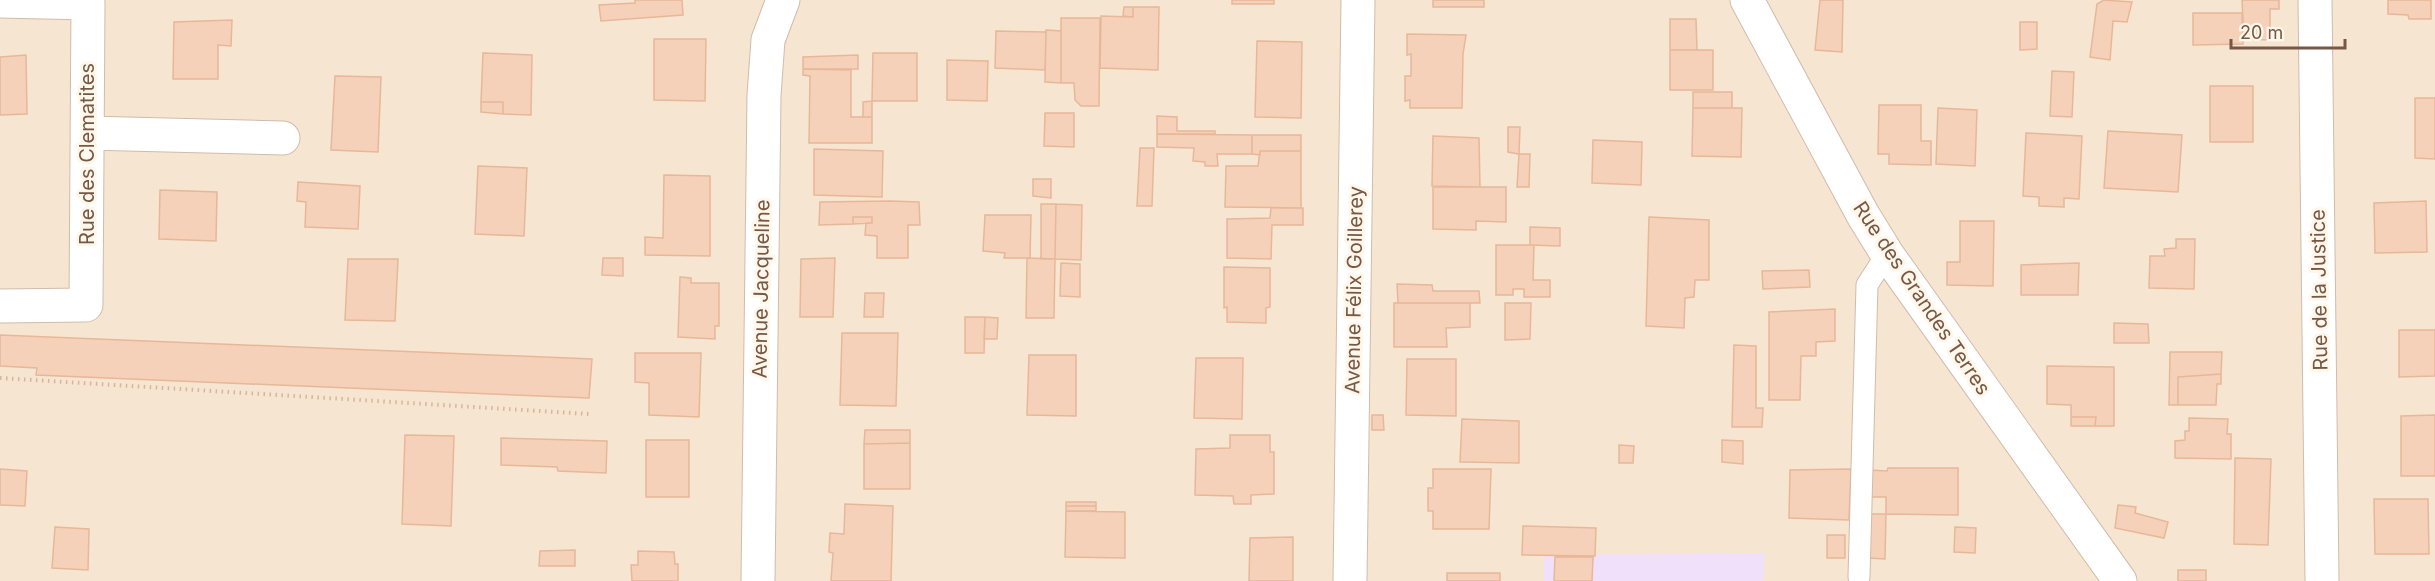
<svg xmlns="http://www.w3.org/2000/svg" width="2435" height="581" font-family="Inter,sans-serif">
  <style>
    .residential { fill: #f6e5d1 }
    .education { fill: #f0e0fa }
    .building { fill: #f5d1b9; stroke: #e8b798; stroke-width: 1.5 }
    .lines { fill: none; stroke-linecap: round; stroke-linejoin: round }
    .lane-casing { stroke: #d1bcab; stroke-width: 23 }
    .street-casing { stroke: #d1bcab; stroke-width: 35 }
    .path { stroke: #d9b49c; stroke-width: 4; stroke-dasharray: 1.5 4.5; stroke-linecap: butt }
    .lane { stroke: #fff; stroke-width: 21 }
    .street { stroke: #fff; stroke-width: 33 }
    .labels { text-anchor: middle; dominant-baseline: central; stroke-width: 6; stroke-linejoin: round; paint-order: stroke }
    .street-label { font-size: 20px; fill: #775847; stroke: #fff7ea }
  </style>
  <rect width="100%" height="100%" fill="#fdf3e3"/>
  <path class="residential" d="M0 0H2435V581H0Z"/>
  <path class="education" d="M1765 553 1763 581H1544V555Z"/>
  <path class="building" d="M635 0H682L683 15 601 21 599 5 635 3Z
    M1232 0H1274V4H1232Z
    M1433 0H1484V7H1433Z
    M1820 0H1843L1842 52 1815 50Z
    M2104 0 2132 2 2127 22 2113 21 2110 60 2090 57 2097 4Z
    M2242 0H2279V9H2270V40L2244 39Z
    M2388 0H2431V19H2409L2408 15 2388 14Z
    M1124 7H1133V17L1123 16Z
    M1133 7H1159L1158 70 1100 68 1101 16 1133 17Z
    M2193 13H2242L2243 44 2193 45Z
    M1061 18H1100L1099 106H1081L1075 100 1074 83H1061Z
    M1670 19H1696L1697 50H1670Z
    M232 20 231 46 218 45V79H173L174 22Z
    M2020 22H2037V49L2020 50Z
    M1046 30 1061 31V83L1045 82Z
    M996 31 1046 32 1045 70 995 68Z
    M1407 34 1466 35 1463 54 1462 108H1410V100L1405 101V76H1411V54L1407 55Z
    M654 39H706L705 101 654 100Z
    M1257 41 1302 42 1301 118 1255 117Z
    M1670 50H1713V90H1670Z
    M483 53 532 55 531 115 503 114V102H481Z
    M873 53H917V101H872Z
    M26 55 27 114 0 115V57Z
    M858 55V69H803V57Z
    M947 60 988 61 987 101 947 100Z
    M803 69 851 70V117H872V143H809L810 76 803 75Z
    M2052 71 2074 72 2072 117 2050 116Z
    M335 76 381 77 378 152 331 150Z
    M2210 86H2253V142H2210Z
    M1693 92H1732V108H1693Z
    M2415 98H2435V159L2415 158Z
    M872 101V117H863V102Z
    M481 102H503V114L481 112Z
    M1879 105H1921V141H1931V165L1889 164V154H1878Z
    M1693 108H1742L1741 157 1692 156Z
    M1938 108 1977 110 1975 166 1936 164Z
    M1045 113H1074V147L1044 146Z
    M1157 116 1177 117V131H1215V134H1157Z
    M1508 127H1520L1519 154 1508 152Z
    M2108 131 2182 135 2178 192 2104 188Z
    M2026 133 2082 136 2079 199 2064 198V207L2039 206V197L2023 196Z
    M1157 134 1252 135V154H1217L1218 166H1205V162L1193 161 1194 148 1157 147Z
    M1252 135H1301V151H1260V155L1252 154Z
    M1433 136 1479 138 1480 187 1432 186Z
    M1593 140 1642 142 1641 185 1592 183Z
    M1140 148H1154L1152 206H1137Z
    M814 149 883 151 882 197 814 195Z
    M1260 151H1301V208L1225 207 1226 166H1258Z
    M1519 154H1530L1529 187H1517Z
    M478 166 527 168 524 236 475 234Z
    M664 175 710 176V256L645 255V237L663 238Z
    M1033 179H1051V198L1033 196Z
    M298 182 360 186 358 229 305 227 306 202 297 201Z
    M1433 187H1506V222L1476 221V230L1433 229Z
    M160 190 217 192 216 241 159 239Z
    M890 201 919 202 920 225H908V258H877V236L865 235 866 223H872V217H853V224L819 225 820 202Z
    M2426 201 2427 252 2375 253 2374 203Z
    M1041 204H1056L1055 259H1041Z
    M1056 204 1082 205 1081 260 1055 259Z
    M1271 208H1303V225H1272L1271 259 1227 258V219L1270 218Z
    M985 215H1031L1030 258H1004L1005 253 983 251Z
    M853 217H872V223L853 224Z
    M1649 217 1709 220V280H1695L1694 297 1685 298 1684 328 1646 326Z
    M1960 221H1994L1993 286 1947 285V262H1960Z
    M1530 227 1560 228V246L1530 245Z
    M2176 239H2195L2194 289 2149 288 2150 256H2165L2164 249 2176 248Z
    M1496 245H1534L1533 280H1550V297H1524V289H1513V295H1496Z
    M603 258H623V276L602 275Z
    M835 258 833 317H800L801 259Z
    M1027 258 1055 259 1054 318H1026Z
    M348 259H398L395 321 345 320Z
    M1061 263 1080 264V297L1060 296Z
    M2079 263 2078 295H2021V265Z
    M1224 267 1270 268V307L1266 308V323L1227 322V307L1224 308Z
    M1809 270 1810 287 1763 289 1762 271Z
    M680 277 691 278V283H719V326H715V339L678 337Z
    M1397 284 1432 285 1433 291H1479L1480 303H1398Z
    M865 293H884L883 317H864Z
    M1394 303H1470V327L1446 328 1447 347H1394Z
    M1505 303H1531L1530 339 1505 340Z
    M1835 309V341L1816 342V356H1801L1800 400H1769V312Z
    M965 317H985L984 353H965Z
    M985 317 998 318 997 339H984Z
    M2114 323 2148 324 2149 343H2114Z
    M2399 330H2435V376L2399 377Z
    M842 333H898L896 406 840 405Z
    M0 335 592 359 589 398 36 375 37 368 0 366Z
    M1734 345 1756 346V408H1763L1762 427H1732Z
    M2170 352H2222L2221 374 2178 377V405H2169Z
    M635 353H701L699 417 649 415V383L635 382Z
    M1029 355H1076V416L1027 415Z
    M1196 358H1243L1242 419 1194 418Z
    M1407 359H1456V416L1406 415Z
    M2047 366 2114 367V426H2095L2096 417H2071V405L2047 404Z
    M2221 374V384H2217L2216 405H2178V377Z
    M1372 415H1383L1384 430H1372Z
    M2435 415V476H2401V416Z
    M2071 417H2096L2095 426H2071Z
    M2189 418 2228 419 2227 434H2231V459L2175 458V441L2185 440V431H2189Z
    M1462 419 1519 421V463L1460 462Z
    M865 430H910V443L864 444Z
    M405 435 454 436 451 526 402 524Z
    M1230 435H1270V452H1274V494L1251 495V504H1234L1233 496 1195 495 1196 449 1230 448Z
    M501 438 607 441 606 473 558 471 557 467 501 465Z
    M646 440H689V497H646Z
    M1722 440 1743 441V464L1722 462Z
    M910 443V489H864V444Z
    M1619 445 1634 446 1633 463H1619Z
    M2235 458 2271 459 2268 545 2234 544Z
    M1888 468H1958V515L1886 514V497H1870V470L1887 471Z
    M0 469 27 471 25 506 0 505Z
    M1433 469H1491L1489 529H1433V511H1428V488H1433Z
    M1851 469 1849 520 1789 518 1790 470Z
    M2374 499H2428L2429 554H2375Z
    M1066 502H1096V506H1066Z
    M845 504 893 506 891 581H831L833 553 829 552 830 533 844 534Z
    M2118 505 2136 507 2135 513 2168 522 2164 538 2115 528Z
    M1066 506H1096V511H1066Z
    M1066 511 1125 512V558L1065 557Z
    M1869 514H1886L1885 559 1868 558Z
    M1523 526 1596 528 1595 556 1522 555Z
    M55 527 89 529 88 570 52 568Z
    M1955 527 1976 528 1975 553 1954 552Z
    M1827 535H1845V558H1827Z
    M1293 537V581H1249L1250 538Z
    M575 550V566H539L540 551Z
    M638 551 674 552 675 564H678V581H632L631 565H638Z
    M1555 557H1593L1592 581H1554Z
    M2178 570H2206V581H2178Z
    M1447 573H1500V581H1447Z"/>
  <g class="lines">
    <defs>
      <path id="lane" d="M1859 577 1867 285 1887 254"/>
      <path id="street" d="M1747 0 1863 215 1887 254 2120 581
        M2315 0 2322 581
        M0 1 88 3 86 305 0 306
        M87 133 283 138
        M758 581 764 95 768 40 783 0
        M1350 581 1358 0"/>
    </defs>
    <use href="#lane" class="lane-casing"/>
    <use href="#street" class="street-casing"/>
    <path class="path" d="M0 378 589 414"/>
    <use href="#lane" class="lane"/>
    <use href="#street" class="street"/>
  </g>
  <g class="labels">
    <g class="street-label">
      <text transform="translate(87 154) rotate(-90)">Rue des Clematites</text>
      <text transform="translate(761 289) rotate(-89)">Avenue Jacqueline</text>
      <text transform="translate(1354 290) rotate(-89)">Avenue Félix Goillerey</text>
      <text transform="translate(2319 290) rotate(-91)">Rue de la Justice</text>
      <text transform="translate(1922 298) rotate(56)">Rue des Grandes Terres</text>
    </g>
  </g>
  <path d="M2231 39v9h114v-9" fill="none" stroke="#775847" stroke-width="3"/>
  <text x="2240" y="39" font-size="18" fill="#775847" stroke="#fff7ea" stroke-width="4.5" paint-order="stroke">20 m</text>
</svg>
